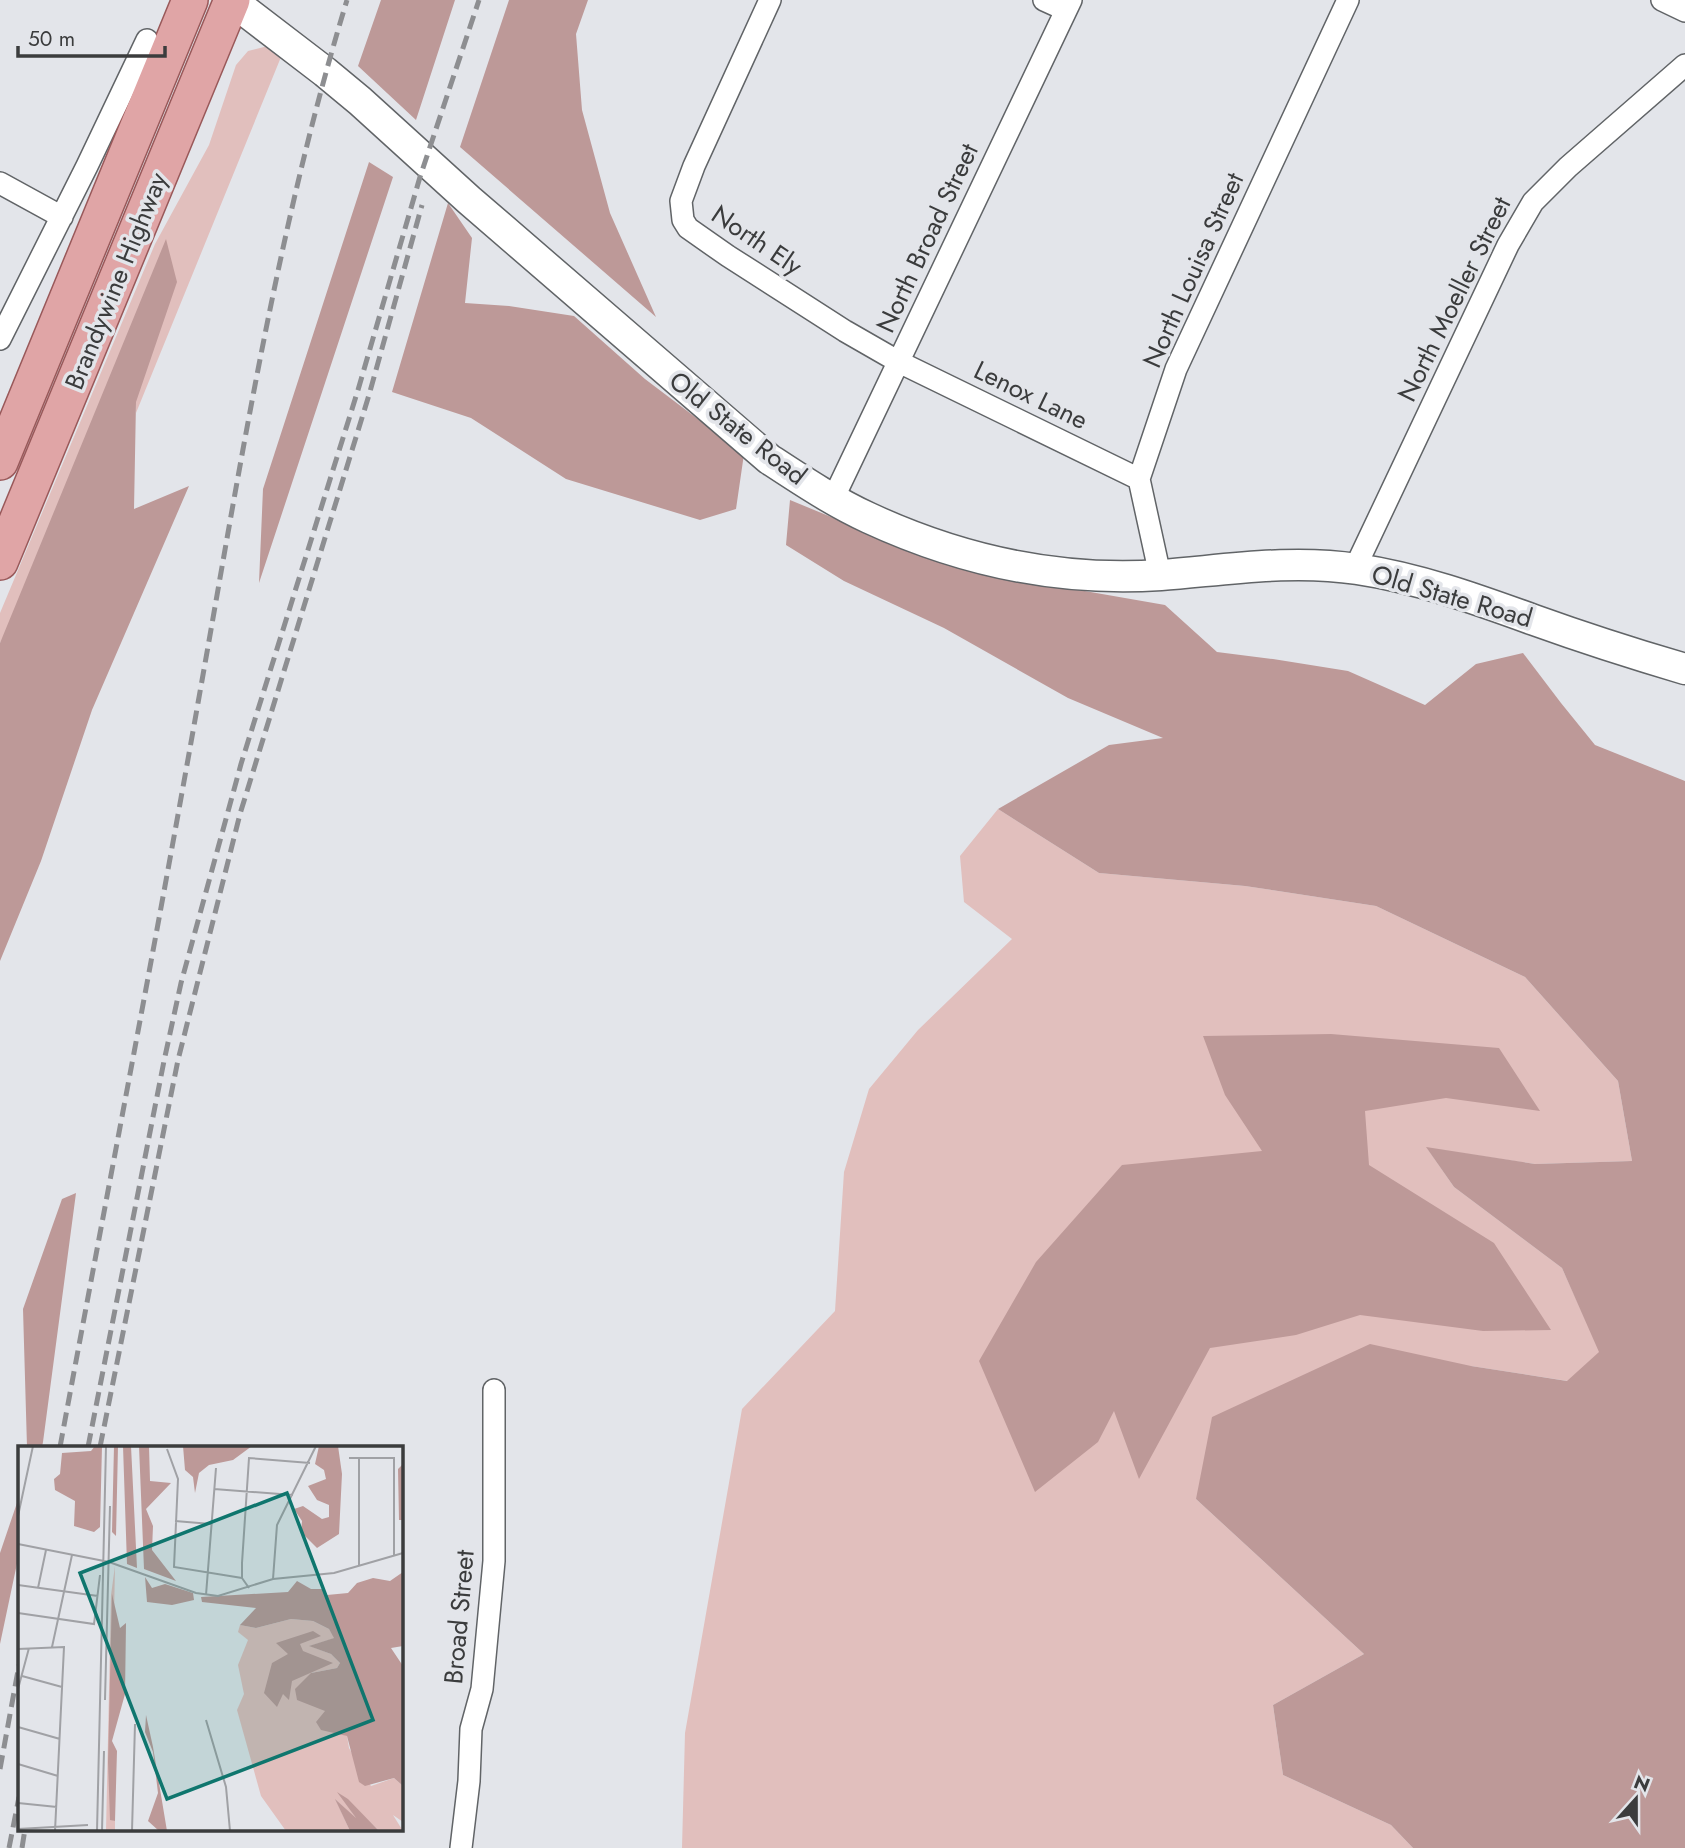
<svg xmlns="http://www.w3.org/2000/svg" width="1685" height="1848" font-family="Jost,sans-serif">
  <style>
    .green { fill: #e1bfbd }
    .forest { fill: #bd9998 }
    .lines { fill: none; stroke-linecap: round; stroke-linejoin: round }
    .street-casing { stroke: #616467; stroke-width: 24 }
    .secondary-casing { stroke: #616467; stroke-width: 33 }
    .primary-casing { stroke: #99595a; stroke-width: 38 }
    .street { stroke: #fff; stroke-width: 21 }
    .secondary { stroke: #fff; stroke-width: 30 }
    .primary { stroke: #e0a5a6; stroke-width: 35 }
    .rail { stroke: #8d8e91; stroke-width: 5; stroke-dasharray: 14 7; stroke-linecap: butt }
    .labels { text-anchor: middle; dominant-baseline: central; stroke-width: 7; stroke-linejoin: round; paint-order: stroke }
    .street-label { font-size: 26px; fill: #3b3c3d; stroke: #e3e5ea }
    .inset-road { fill: none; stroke: #a0a1a5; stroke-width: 2 }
    .view { fill: #0f766e; fill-opacity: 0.15; stroke: #0f766e; stroke-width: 3.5 }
    .inset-edge { fill: none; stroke: #3b3c3d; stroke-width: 3.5 }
  </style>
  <rect width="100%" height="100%" fill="#e3e5ea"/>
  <path class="green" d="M268 46 281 57 136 413V402L0 643V613L155 244 209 145 236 65 248 51Z
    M998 809 1099 873 1245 886 1376 906 1525 977 1618 1081 1632 1161 1535 1164 1427 1148 1454 1187 1562 1268 1600 1352 1568 1381 1471 1366 1196 1499 1364 1654 1273 1705 1283 1775 1391 1825 1413 1848H682L685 1733 742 1409 835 1311 844 1172 869 1089 918 1030 1012 939 964 902 960 856Z"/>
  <path class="forest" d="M381 0H455L416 120 358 66Z
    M509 0H588L576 34 582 110 610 213 656 317 460 147Z
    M369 162 393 177 259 583 263 489Z
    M448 203 472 238 465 303 509 306 574 316 645 379 744 454 736 509 700 520 566 479 471 418 392 392Z
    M166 239 177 282 136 402 134 509 189 486 92 710 41 861 0 961V643Z
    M790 500 899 545 1010 578 1165 605 1217 652 1273 659 1348 671 1425 705 1476 664 1523 653 1561 703 1595 745 1685 781V1848H1413L1391 1825 1283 1775 1273 1705 1364 1654 1196 1499 1212 1417 1370 1344 1471 1366 1567 1381 1599 1352 1562 1268 1454 1187 1426 1147 1535 1164 1632 1161 1618 1081 1525 977 1376 906 1245 886 1099 873 998 809 1109 745 1163 738 1068 698 944 628 844 581 786 545Z
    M1331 1034 1499 1048 1540 1111 1446 1098 1365 1111 1369 1165 1494 1243 1551 1330 1483 1331 1360 1315 1296 1335 1210 1348 1139 1479 1114 1411 1098 1442 1035 1492 979 1361 1036 1262 1122 1165 1262 1151 1225 1095 1203 1036Z
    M76 1193 43 1442 42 1447H27L23 1309 62 1199Z
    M19 1497V1554L0 1644V1553Z"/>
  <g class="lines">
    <defs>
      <path id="street" d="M770 0 694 166 681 201 683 220 688 228 728 256 845 331 899 362 1139 479
        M1044 0 1066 10
        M1662 0 1685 11
        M0 183 62 217
        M0 339 87 166 147 40
        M833 499 1071 0
        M1355 568 1508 245 1533 202 1568 167 1685 65
        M1160 575 1139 479 1176 369 1348 0
        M461 1848 469 1781 471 1729 482 1689 494 1561V1390"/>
      <path id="secondary" d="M231 0 325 72 360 101 469 200 769 459C801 480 834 502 869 518 962 561 1058 582 1161 575 1226 570 1291 559 1357 569 1418 578 1476 599 1534 620 1584 638 1634 654 1685 669"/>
      <path id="primary" d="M0 462 190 0
        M0 562 232 0"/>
    </defs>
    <use href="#street" class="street-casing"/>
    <use href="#secondary" class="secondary-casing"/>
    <use href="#primary" class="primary-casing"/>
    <use href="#street" class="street"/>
    <use href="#secondary" class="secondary"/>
    <use href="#primary" class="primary"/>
    <path class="rail" d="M60 1447C106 1199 154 952 198 703 240 468 277 229 347 0
      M88 1447 164 1061 181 983 241 764 358 390 420 177 479 0
      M100 1447 178 1060 240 814 369 395 422 205
      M0 1769 19 1665
      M9 1848 19 1797
      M22 1848 25 1829"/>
  </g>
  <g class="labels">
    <g class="street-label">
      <text transform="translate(927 238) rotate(-65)">North Broad Street</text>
      <text transform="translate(757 240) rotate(34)">North Ely</text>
      <text transform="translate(1193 270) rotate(-66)">North Louisa Street</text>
      <text transform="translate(116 281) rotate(-68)">Brandywine Highway</text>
      <text transform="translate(1454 299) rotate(-64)">North Moeller Street</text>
      <text transform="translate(1031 395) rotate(26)">Lenox Lane</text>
      <text transform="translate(738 428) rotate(38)">Old State Road</text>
      <text transform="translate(1452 596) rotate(16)">Old State Road</text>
      <text transform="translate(459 1617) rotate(-85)">Broad Street</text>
    </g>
  </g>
  <g transform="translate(18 1446)">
    <rect width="385" height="385" fill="#e3e5ea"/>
    <path d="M97 120 92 373 97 375V385H88L93 149ZM273 173 295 175 311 183 317 192 292 200 313 208 322 217 319 222 293 227 307 265 318 285 329 290 331 302 353 340 376 332 385 340V376L375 369 385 385H361L321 347 341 376 318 354 332 385H268L243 350 219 264 226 248 220 219 230 194 220 186 222 179 238 182Z" fill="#e1bfbd"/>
    <path d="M77 0H84L82 81 76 86 56 80 57 55 37 44 36 33 42 28 44 7 73 5ZM96 0H100L98 90 94 86ZM105 0H113L119 122 109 118ZM121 0H131L132 35 153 37 128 63 135 80 134 104 158 135 126 123ZM165 0H234L215 14 191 19 181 27 177 47 175 31 167 24ZM301 0H320L324 28 321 88 299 102 283 86 284 75 276 63 285 60 304 73 311 71V59L299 54 290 40 308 33 306 24 297 18ZM385 18V74H381L380 23ZM385 126V200L373 202 385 220V340L376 332 347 340 341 336 329 290 303 284 298 276 307 265 279 254 277 243 293 227 319 222 322 217 313 208 291 200 316 192 311 183 295 175 273 173 238 182 222 179 238 162 184 156 183 151 270 146 279 135 293 143H305L309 149 330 147 339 137 355 132 372 135ZM127 131 134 142 147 138 175 147 176 154 154 159 129 156ZM94 148 102 182 108 177 107 248 94 295 99 305 97 375 92 374 90 316ZM295 185 303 190 282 198 285 205 315 217 274 235 271 254 265 248 259 261 246 247 254 217 270 208 258 197ZM128 269 135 301 149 385H141L130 375 140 347 135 306 127 286ZM319 346 330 353 361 385H332L317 353 338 372Z" fill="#bd9998"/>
    <path class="inset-road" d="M149 3 160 33 156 121 224 132M331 12H376V110M196 43 275 49M0 70 15 0M157 75 193 78M0 98 91 116 178 147 200 150 255 133 316 127 385 107M341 120V13M255 133 259 79 298 0M0 139 80 150M20 142 28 104M231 142 224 132V117L231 12 292 17M188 149 198 22M0 167 76 178 82 129M34 201 54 109M0 203 46 201 37 385M4 230 44 241M0 243 11 202M87 254 92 60M188 274 208 341 212 385M0 281 42 293M0 318 40 330M0 357 39 361M0 383 70 379M79 385 88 0M84 385 86 305M114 385 117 278"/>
    <path class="view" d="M269 47 355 274 149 353 62 127Z"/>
    <rect width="385" height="385" class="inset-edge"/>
  </g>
  <g transform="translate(1636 1799) rotate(21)" stroke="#e3e5ea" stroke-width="5" paint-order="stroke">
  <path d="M0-5L12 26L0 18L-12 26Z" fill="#3b3c3d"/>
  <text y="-10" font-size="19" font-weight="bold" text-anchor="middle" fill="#3b3c3d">N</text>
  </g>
  <path d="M18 46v10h147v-10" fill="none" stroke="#3b3c3d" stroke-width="3.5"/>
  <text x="28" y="46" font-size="21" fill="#3b3c3d" stroke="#e3e5ea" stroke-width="5" paint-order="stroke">50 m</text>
</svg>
